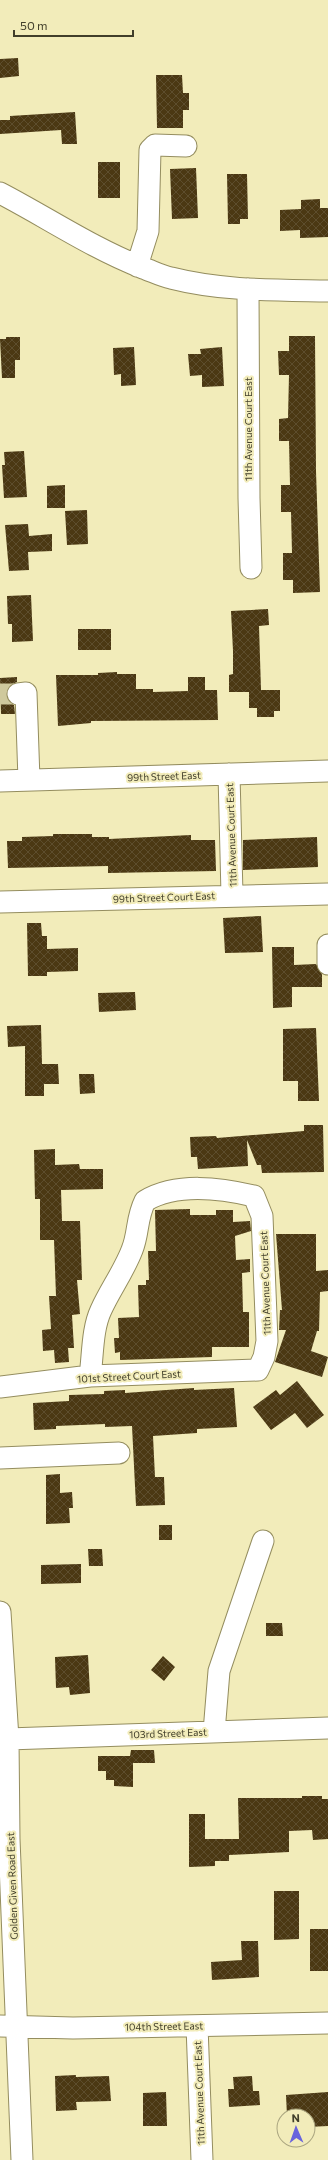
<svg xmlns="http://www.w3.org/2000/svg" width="328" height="2160" font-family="Commissioner,sans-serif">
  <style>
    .building { fill: url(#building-cross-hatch) }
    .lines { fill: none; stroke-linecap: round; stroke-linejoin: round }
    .minor-tunnel { stroke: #cfc99d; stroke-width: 21; stroke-dasharray: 21 10; stroke-linecap: butt }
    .minor-casing { stroke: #948d5f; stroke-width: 23 }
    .minor { stroke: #fff; stroke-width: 21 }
    .labels { text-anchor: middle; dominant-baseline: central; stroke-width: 4; stroke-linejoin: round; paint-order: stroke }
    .street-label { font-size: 10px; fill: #413e2a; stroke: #f2ecba }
  </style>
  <defs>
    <pattern id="building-cross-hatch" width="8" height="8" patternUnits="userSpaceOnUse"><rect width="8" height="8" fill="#4b3813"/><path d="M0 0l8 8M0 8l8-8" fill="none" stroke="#5d4d2d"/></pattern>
  </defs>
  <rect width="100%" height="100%" fill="#f2ecba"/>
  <path class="building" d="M18 58 19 76 0 78V59Z
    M156 75H182L183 93H189V110H183V128H157Z
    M75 112 77 144H62L61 130 0 134V120H10V116Z
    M98 162H120V198H98Z
    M196 168 198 218 172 219 170 169Z
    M227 174H247L248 219H240V224H228Z
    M320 199V208H328V237L300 238V230L280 231V210L301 209V200Z
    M289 336H315L316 471 320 592 293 593V580H283V553H292L291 512H281V485H290L289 441H279V419L288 418 289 375H279L278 351H289Z
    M6 337H20V360H15V378H2L0 339H6Z
    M134 347 136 385 121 386V374L114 375 113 348Z
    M222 347 224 386 202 387V375L190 376 188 354H201L200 349Z
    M24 451 27 497 4 498 2 465H5L4 452Z
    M65 485V508H47V486Z
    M87 510 88 544 67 545 65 511Z
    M28 524 29 536 52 534V551L28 552 29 570 9 571 5 525Z
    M31 595 33 641 12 642V624H8L7 596Z
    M268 609 269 625 259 626 261 690H280V711H274V717H257V708H249V692H229V675L233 674V651L231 611Z
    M78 629H111V650H78Z
    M117 672V674H136V689H153V692L188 691V677H205V690H217L218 720 91 721V723L58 726 56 675H98V673Z
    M17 677V682L10 685 6 695 9 702 14 705 15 714H1L0 678Z
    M53 834H92V837H109V839L191 835V840H215L216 871 108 873V866L8 868 7 841H22V837L53 836Z
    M317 837 318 867 243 870V840Z
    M261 916 263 952 225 953 223 918Z
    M27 923H41L42 936H47V949L78 948V971L47 972V976H28Z
    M272 947H294V965L316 964 322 974V987H292V1007L273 1008Z
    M135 992 136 1010 99 1012 98 993Z
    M41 1025 42 1064H58L59 1084H44V1096H25V1046L8 1047 7 1026Z
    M316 1028 319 1101H298V1081H283V1029Z
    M79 1074H94L95 1093 80 1094Z
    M304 1125H323L324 1172 262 1173 261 1165H257L247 1140 248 1166 198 1169 197 1157H191L190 1137 216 1136 217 1138 304 1131Z
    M55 1149V1165L79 1164 80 1169H103V1189L61 1190 62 1221H80L82 1280H77L80 1314 72 1315 74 1348H68L69 1362 55 1363 54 1350 43 1351 42 1330 51 1329 49 1296H56L54 1240H40V1199H35L34 1150Z
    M190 1209V1215H216V1210H233V1222L250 1221 251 1231 235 1236 236 1260 250 1259V1272L242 1273 243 1312H249V1347H212V1357L120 1360V1352L115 1353 114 1338H119L118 1318 139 1317 138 1285H146V1280H149L148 1251H156L155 1210Z
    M276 1234H316V1271L328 1270V1291L320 1292 319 1331H317L311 1351 328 1357 322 1377 275 1362 286 1330H279L280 1310H282Z
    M297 1381 324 1415 307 1428 295 1413 271 1430 253 1407 276 1390 280 1395Z
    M194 1388V1390L234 1388 237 1427 197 1429V1433L153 1436 155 1477H164L165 1505 136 1506 132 1426 105 1427V1424L56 1426V1429L34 1430 33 1403 69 1401V1395L104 1394V1391L125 1390V1393Z
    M60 1474V1493L72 1492 73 1508H69L70 1523 46 1524V1475Z
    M159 1525H172V1540H159Z
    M88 1549H102L103 1566H89Z
    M81 1564V1583L41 1584V1565Z
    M266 1623H282L283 1636H266Z
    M88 1655 90 1693 70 1695 69 1687 56 1688 55 1657Z
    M163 1656 175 1667 164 1681 151 1670Z
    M131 1750H154L155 1763H133V1787L114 1786V1780H106V1771H98V1756H130Z
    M302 1796H322V1799H328V1839L313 1840 312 1830 289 1831V1852L229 1855V1861H215V1866L189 1867V1814H205V1839H239L238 1798H302Z
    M274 1891H299V1939L274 1940Z
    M310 1929H328V1971H310Z
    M241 1941H258L259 1977 212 1980 211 1962 242 1960Z
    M76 2075V2077L109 2076 111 2101 76 2102 77 2110 56 2111 55 2076Z
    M252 2076 253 2091H259L260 2105 229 2107 228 2089H234L233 2077Z
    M166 2092 167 2126H143V2093Z
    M328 2092V2126L308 2127V2116H287L286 2095Z"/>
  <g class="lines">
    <path class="minor-tunnel" d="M0 694H18"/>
    <defs>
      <path id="minor" d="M0 193C48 218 92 248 143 268 152 271 161 276 171 278 222 291 275 290 328 291
        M137 266 148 231 150 150 155 145 186 146
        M248 289 249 498 251 568
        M18 694 26 693 29 780
        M229 774 232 895
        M0 781 328 771
        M0 902 328 894
        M328 945V964
        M0 1387 90 1376 258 1370 264 1357 267 1341 262 1216 254 1196C220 1188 177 1182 145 1201 136 1219 139 1233 132 1250 124 1271 110 1290 101 1310 92 1329 93 1355 90 1376
        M0 1458 119 1453
        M0 1612 8 1739 9 1839 22 2160
        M214 1732 219 1671 263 1541
        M8 1739 328 1728
        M0 2026 73 2028 328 2023
        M197 2026 202 2160"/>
    </defs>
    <use href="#minor" class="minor-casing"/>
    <use href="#minor" class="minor"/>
  </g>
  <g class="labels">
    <g class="street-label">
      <text transform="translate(248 429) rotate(-90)">11th Avenue Court East</text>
      <text transform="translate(164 776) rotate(-2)">99th Street East</text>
      <text transform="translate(231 835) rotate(-92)">11th Avenue Court East</text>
      <text transform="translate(164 897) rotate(-2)">99th Street Court East</text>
      <text transform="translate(265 1283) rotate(-92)">11th Avenue Court East</text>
      <text transform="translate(129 1376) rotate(-3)">101st Street Court East</text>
      <text transform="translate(168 1733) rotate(-2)">103rd Street East</text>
      <text transform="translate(12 1886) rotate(-92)">Golden Given Road East</text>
      <text transform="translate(164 2026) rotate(-1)">104th Street East</text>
      <text transform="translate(199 2093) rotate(-92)">11th Avenue Court East</text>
    </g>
  </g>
  <g transform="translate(296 2128) rotate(358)"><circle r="19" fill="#f2ecba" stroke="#aba680"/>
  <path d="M0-3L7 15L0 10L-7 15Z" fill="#6963dd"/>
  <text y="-6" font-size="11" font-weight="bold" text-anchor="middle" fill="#413e2a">N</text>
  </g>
  <path d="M14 30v6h119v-6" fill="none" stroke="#413e2a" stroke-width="2"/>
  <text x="20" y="30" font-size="12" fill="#413e2a" stroke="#f2ecba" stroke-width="3" paint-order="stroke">50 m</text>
</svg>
